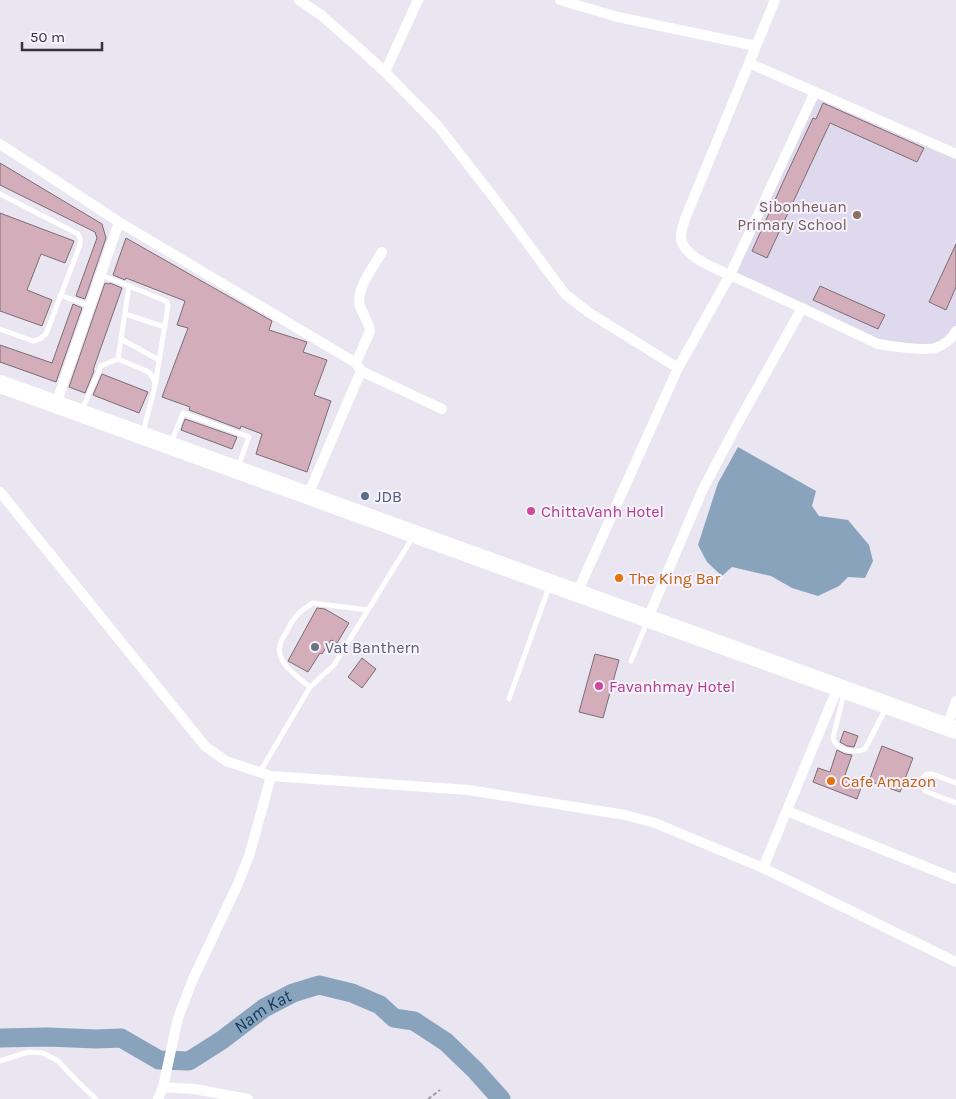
<svg xmlns="http://www.w3.org/2000/svg" width="956" height="1099" font-family="Karla,sans-serif">
  <style>
    .built { fill: #dfd9ed }
    .water { fill: #89a3bd }
    .lines { fill: none; stroke-linecap: round; stroke-linejoin: round }
    .river { stroke: #89a3bd; stroke-width: 19 }
    .building { fill: #d4adba; stroke: #7b6e72 }
    .path { stroke: #9e9ca5; stroke-width: 2; stroke-dasharray: 4 2.5; stroke-linecap: butt }
    .service { stroke: #fff; stroke-width: 5 }
    .minor { stroke: #fff; stroke-width: 10 }
    .trunk { stroke: #fff; stroke-width: 18 }
    .education-dot { fill: #8d6e63; stroke: #f6f2ff; stroke-width: 2 }
    .service-dot { fill: #5c6f8a; stroke: #f6f2ff; stroke-width: 2 }
    .hotel-dot { fill: #d1479c; stroke: #f6f2ff; stroke-width: 2 }
    .food-dot { fill: #e8710a; stroke: #f6f2ff; stroke-width: 2 }
    .worship-dot { fill: #6b7280; stroke: #f6f2ff; stroke-width: 2 }
    .labels { text-anchor: middle; dominant-baseline: central; stroke-width: 4; stroke-linejoin: round; paint-order: stroke }
    .education-label { font-size: 16px; fill: #785e54; stroke: #f6f2ff; text-anchor: end }
    .service-label { font-size: 16px; fill: #4e5e75; stroke: #f6f2ff; text-anchor: start }
    .hotel-label { font-size: 16px; fill: #b23c85; stroke: #f6f2ff; text-anchor: start }
    .food-label { font-size: 16px; fill: #c56008; stroke: #f6f2ff; text-anchor: start }
    .worship-label { font-size: 16px; fill: #5b616d; stroke: #f6f2ff; text-anchor: start }
    .water-label { font-size: 18px; font-style: italic; fill: #0e385c; stroke: #f6f2ff }
  </style>
  <rect width="100%" height="100%" fill="#e9e5f1"/>
  <path class="built" d="M815 92 956 154V331L945 343 890 347 730 275Z"/>
  <path class="water" d="M738 447 816 491 812 506 819 516 848 520 869 545 873 561 865 578 848 577 839 586 818 596 792 588 771 576 732 567 722 576 707 562 698 545 718 483Z"/>
  <g class="lines">
    <path class="river" id="s1" d="M0 1038 48 1037 96 1039 121 1038 159 1060 189 1061 222 1040 264 1008 293 993 319 985 352 993 380 1005 394 1018 414 1021 446 1042 475 1070 501 1099"/>
  </g>
  <path class="building" d="M823 103 924 148 917 162 830 123 767 258 752 251 784 180 813 118 816 119Z
    M0 163 102 224 106 238 85 299 76 296 97 238 95 232 0 185Z
    M0 213 74 241 65 263 41 254 27 290 52 300 42 326 0 311Z
    M126 238 272 321 269 330 307 342 303 352 327 360 314 395 331 401 307 472 256 454 262 434 241 426 240 429 189 410 190 407 162 397 188 328 177 325 185 301 126 278 125 280 113 275Z
    M956 244V287L946 310 929 302Z
    M105 283 109 284 110 283 122 288 93 370 94 371 85 393 69 387Z
    M820 286 885 315 878 329 813 300Z
    M73 304 82 308 56 382 0 362V345L52 363Z
    M102 374 148 392 139 413 93 395Z
    M185 419 237 437 232 449 181 430Z
    M317 608 325 609 349 623 337 643 331 640 322 654 320 653 308 672 288 661Z
    M595 654 619 660 603 718 579 712Z
    M362 658 376 669 362 688 348 677Z
    M844 731 858 736 854 747 847 746 840 742Z
    M882 746 913 758 900 792 869 781Z
    M837 750 845 754 852 755 844 778 862 785 857 799 813 782 818 768 830 772Z"/>
  <g class="lines">
    <path class="path" d="M428 1099 440 1090"/>
    <path class="service" d="M0 194 78 234 80 239V245L46 334 40 339 33 341 0 329
      M129 286 163 300 167 302 168 306 155 386
      M60 295 90 306
      M125 314 165 327
      M121 339 159 360
      M118 359 149 372 154 380 155 386 143 432
      M82 410 101 366 118 359 129 286 101 275
      M171 443 183 413 249 437 238 467
      M631 661 647 622
      M310 687C299 678 275 662 280 645 281 640 285 635 287 631 292 619 302 609 313 603L368 610
      M844 693 833 738C836 750 854 754 865 749L886 708
      M509 699 549 587
      M260 772 310 687 334 665 413 537
      M956 783 932 774H926L921 781 923 787 925 791 956 803
      M0 1061 28 1052 43 1053 58 1061 76 1080 96 1099"/>
    <path class="minor" d="M299 0 321 15 361 50 385 72 438 126 494 198 565 294 588 312 678 368
      M560 0 618 17 756 46
      M749 63 956 154
      M385 72 418 0
      M0 144 119 222 356 363 361 371 308 495
      M802 308 878 344C889 346 924 351 935 348 944 345 952 339 956 331
      M356 363 370 331C369 322 363 315 360 306 355 290 374 266 382 252
      M361 371 442 409
      M56 404 119 222
      M0 492 205 746 226 761 271 776 469 790 625 815 655 823 763 868 956 962
      M577 593 678 368 730 275C715 268 683 257 681 238 680 232 684 224 685 219L775 0
      M648 618 703 489 739 421 802 308 730 275 815 92
      M947 727 956 701
      M787 811 956 879
      M763 868 838 687
      M163 1087 178 1018 193 979 237 886 250 853 271 776
      M158 1099 163 1087 194 1089 248 1099"/>
    <path class="trunk" d="M0 384 956 730"/>
  </g>
  <circle class="education-dot" cx="857" cy="215" r="5"/>
  <circle class="service-dot" cx="365" cy="496" r="5"/>
  <g class="hotel-dot">
    <circle cx="531" cy="511" r="5"/>
    <circle cx="599" cy="686" r="5"/>
  </g>
  <g class="food-dot">
    <circle cx="619" cy="578" r="5"/>
    <circle cx="831" cy="781" r="5"/>
  </g>
  <circle class="worship-dot" cx="315" cy="647" r="5"/>
  <g class="labels">
    <g class="education-label">
      <text x="847" y="206">Sibonheuan<tspan x="847" dy="18">Primary School</tspan></text>
    </g>
    <g class="service-label">
      <text x="375" y="496">JDB</text>
    </g>
    <g class="hotel-label">
      <text x="541" y="511">ChittaVanh Hotel</text>
      <text x="609" y="686">Favanhmay Hotel</text>
    </g>
    <g class="food-label">
      <text x="629" y="578">The King Bar</text>
      <text x="841" y="781">Cafe Amazon</text>
    </g>
    <g class="worship-label">
      <text x="325" y="647">Vat Banthern</text>
    </g>
    <g class="water-label">
      <text stroke="none"><textPath href="#s1" startOffset="284">Nam Kat</textPath></text>
    </g>
  </g>
  <path d="M22 42v8h80v-8" fill="none" stroke="#343338" stroke-width="2.5"/>
  <text x="30" y="42" font-size="15" fill="#343338" stroke="#f6f2ff" stroke-width="4" paint-order="stroke">50 m</text>
</svg>
